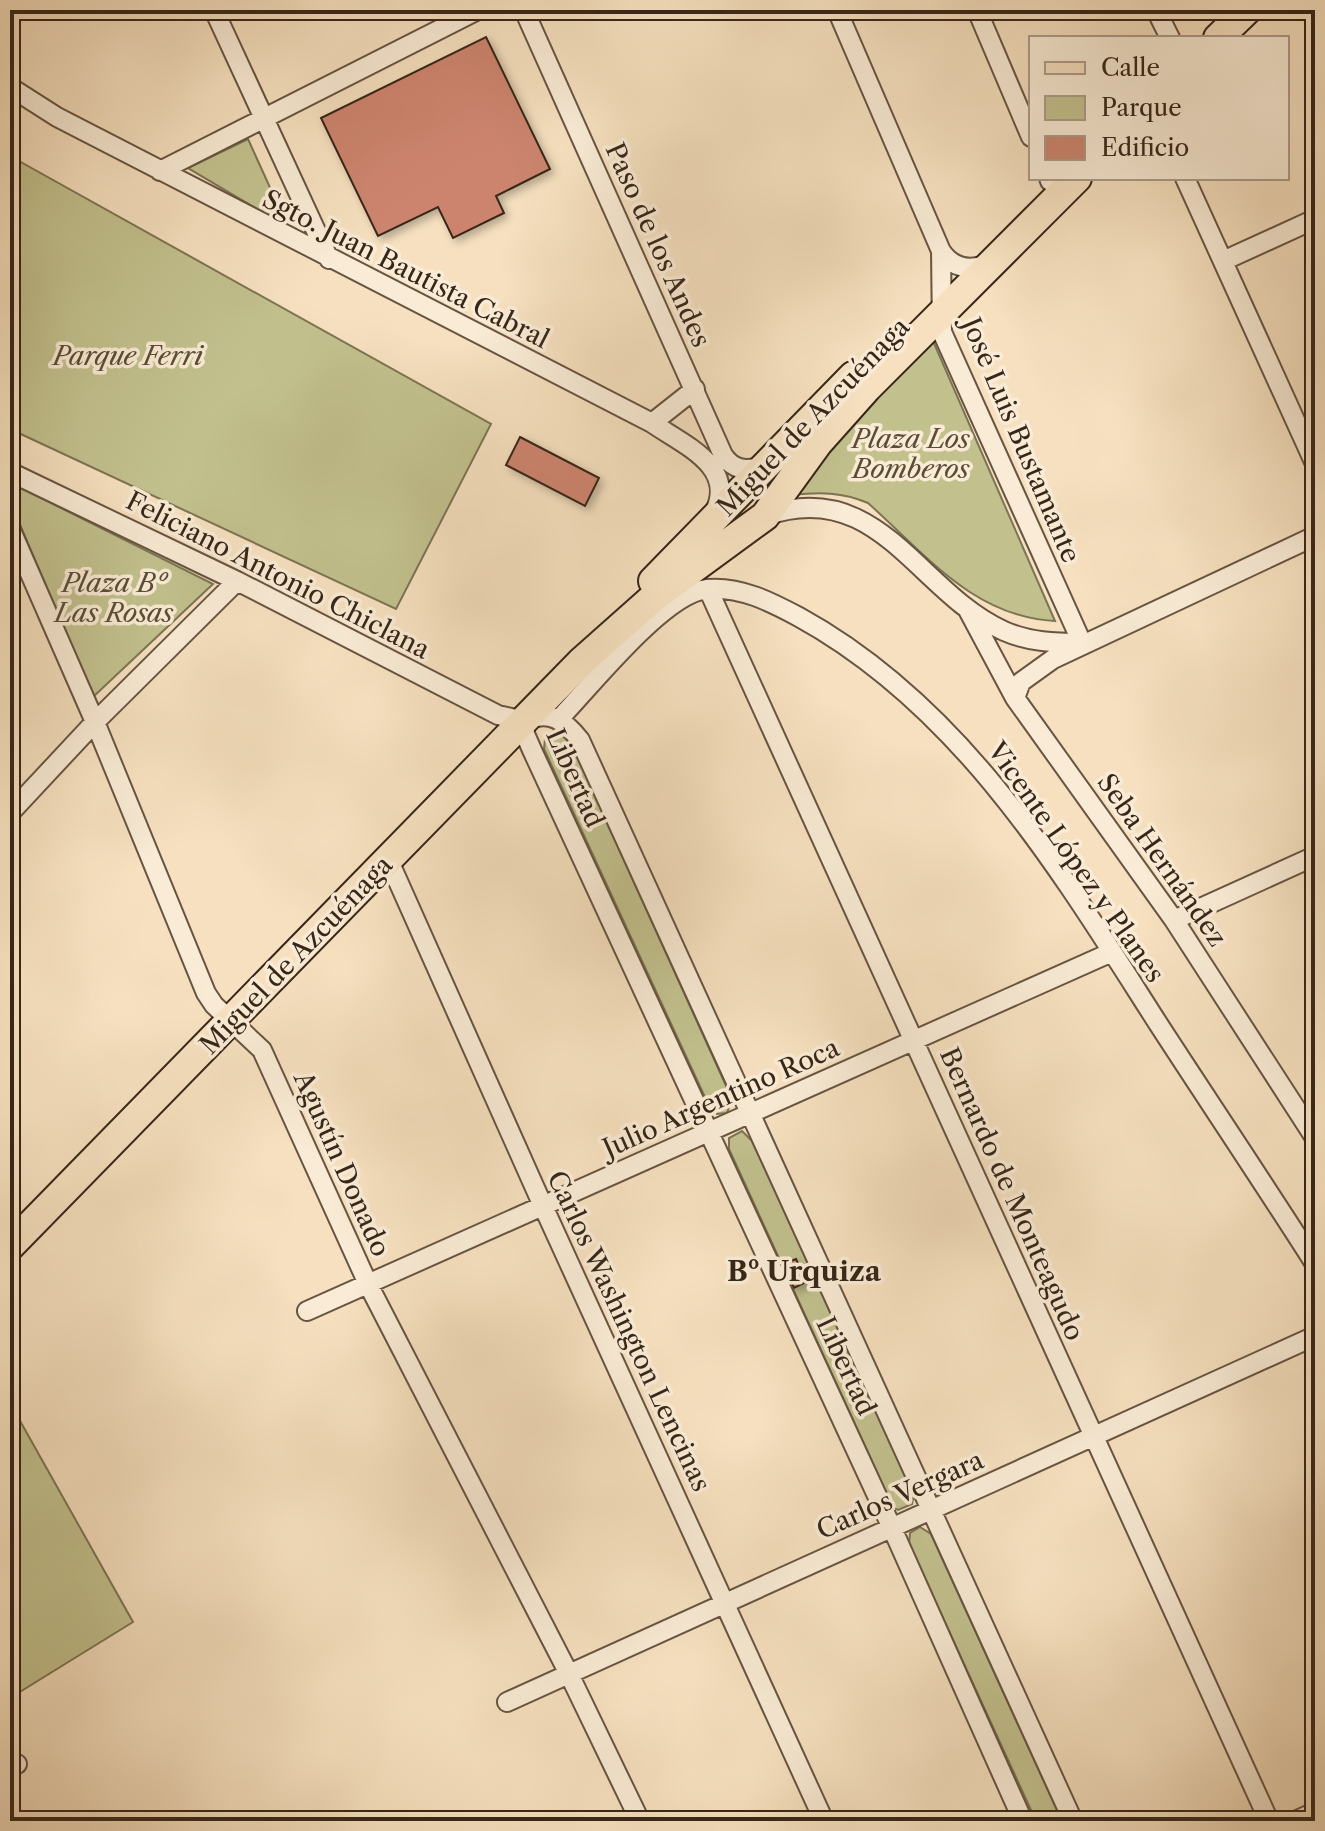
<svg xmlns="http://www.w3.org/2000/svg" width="1325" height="1831" font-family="'Libre Caslon Text',serif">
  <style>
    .green { fill: #c2c18e; stroke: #7c7454; stroke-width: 2 }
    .building { fill: #cc846e; stroke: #372619; stroke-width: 2; filter: url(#shadow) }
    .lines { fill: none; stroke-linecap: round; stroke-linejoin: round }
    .street-casing { stroke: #675442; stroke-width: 22 }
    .primary-casing { stroke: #372619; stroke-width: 32 }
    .street { stroke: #f9ebd5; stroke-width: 18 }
    .primary { stroke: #f6e0bf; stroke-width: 28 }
    .labels { text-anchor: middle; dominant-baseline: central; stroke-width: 7; stroke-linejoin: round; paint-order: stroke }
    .street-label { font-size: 26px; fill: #372619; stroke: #f9ebd5 }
    .park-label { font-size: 26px; font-style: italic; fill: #5a4d36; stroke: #f9ebd5 }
    .neighbourhood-label { font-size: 28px; font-weight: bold; fill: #372619; stroke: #f9ebd5 }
  </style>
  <defs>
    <filter id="shadow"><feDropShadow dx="4" dy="4" stdDeviation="4" flood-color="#0004"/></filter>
  </defs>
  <rect width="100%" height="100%" fill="#f6e0bf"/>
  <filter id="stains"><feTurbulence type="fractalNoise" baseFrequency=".0025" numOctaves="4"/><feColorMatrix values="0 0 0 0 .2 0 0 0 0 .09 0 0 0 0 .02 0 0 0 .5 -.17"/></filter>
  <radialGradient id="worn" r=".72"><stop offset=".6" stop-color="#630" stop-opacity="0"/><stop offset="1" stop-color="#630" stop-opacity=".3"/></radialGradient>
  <path class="green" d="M248 139 282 214 272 218 188 168Z
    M10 156 491 424 396 609 10 429Z
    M930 334 1055 621C974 617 926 555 868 503 842 492 820 492 792 495Z
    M19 487 213 584 93 697 10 501V494Z
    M554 730 563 732 571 743 732 1099 727 1113 717 1114 710 1108 544 749 545 739Z
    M742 1131 752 1141 914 1495 912 1504 898 1510 893 1507 729 1149V1138Z
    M10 1403 133 1622 10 1698Z
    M920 1527 931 1534 1062 1821H1036L909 1544 910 1533Z"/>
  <path class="building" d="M486 37 550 169 496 196 504 213 453 238 438 207 378 236 321 118Z
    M520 437 599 478 585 506 506 465Z
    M796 1259 806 1282 794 1288 783 1264Z"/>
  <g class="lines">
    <defs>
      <path id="street" d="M214 10 329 259
        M524 10 723 455C734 471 746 471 764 466
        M837 10 941 251C952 268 970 271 988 264
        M977 10 1031 137
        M1156 10 1170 38
        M10 87 57 117 652 423C684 445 738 467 714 513
        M160 171 478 10
        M1049 178 1050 181
        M1185 178 1315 464
        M941 251 942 332 1082 643
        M1223 261 1315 219
        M652 423 695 389
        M10 472 237 581 498 715 524 721
        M765 516C879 476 917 592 1004 631 1029 642 1055 643 1082 643
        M10 528 95 722 206 993 214 1005 262 1050 368 1284 569 1674 640 1821
        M708 589 1269 1821
        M968 610 1015 698 1174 920 1315 1138
        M1015 698 1021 682 1053 659 1315 536
        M559 719C591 686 664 593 707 589 740 586 771 602 799 617 963 707 1061 872 1159 1025 1211 1105 1264 1184 1315 1264
        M527 720C550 710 565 721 580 740L1073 1821
        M524 721 525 734 532 750 892 1528 1023 1821
        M10 813 95 722 237 581
        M389 861 543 1206 824 1821
        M1174 920 1315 856
        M307 1311 1112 952
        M507 1702 1315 1336
        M10 1768 17 1764
        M1295 1821 1315 1812"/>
      <path id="primary" d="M1218 38 1247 10
        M653 581 853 376
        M10 1246 581 662 653 598 765 516 818 443 867 388 1077 178"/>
    </defs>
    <use href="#street" class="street-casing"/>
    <use href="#primary" class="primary-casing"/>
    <use href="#street" class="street"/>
    <use href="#primary" class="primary"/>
  </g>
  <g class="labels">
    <g class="street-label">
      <text transform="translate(658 245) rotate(66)">Paso de los Andes</text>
      <text transform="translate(406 269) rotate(27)">Sgto. Juan Bautista Cabral</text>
      <text transform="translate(813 417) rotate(-46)">Miguel de Azcuénaga</text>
      <text transform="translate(1021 440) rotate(67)">José Luis Bustamante</text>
      <text transform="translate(278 575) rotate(27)">Feliciano Antonio Chiclana</text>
      <text transform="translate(575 778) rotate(66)">Libertad</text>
      <text transform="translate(1162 860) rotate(55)">Seba Hernández</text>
      <text transform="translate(1076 862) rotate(55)">Vicente López y Planes</text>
      <text transform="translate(296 955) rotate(-46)">Miguel de Azcuénaga</text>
      <text transform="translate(721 1098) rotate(-24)">Julio Argentino Roca</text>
      <text transform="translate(342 1164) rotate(66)">Agustín Donado</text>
      <text transform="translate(1012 1194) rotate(66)">Bernardo de Monteagudo</text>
      <text transform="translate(629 1331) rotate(65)">Carlos Washington Lencinas</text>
      <text transform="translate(846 1366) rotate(65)">Libertad</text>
      <text transform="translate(900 1495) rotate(-24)">Carlos Vergara</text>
    </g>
    <g class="park-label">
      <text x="128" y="356">Parque Ferri</text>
      <text x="911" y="439">Plaza Los<tspan x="911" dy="30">Bomberos</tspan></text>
      <text x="114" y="583">Plaza Bº<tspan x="114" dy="30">Las Rosas</tspan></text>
    </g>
    <g class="neighbourhood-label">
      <text x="804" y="1271">Bº Urquiza</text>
    </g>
  </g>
  <rect width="1325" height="1831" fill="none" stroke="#f6e0bf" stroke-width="40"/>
  <rect x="12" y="12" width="1301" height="1807" fill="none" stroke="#372619" stroke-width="4"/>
  <rect x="20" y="20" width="1285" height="1791" fill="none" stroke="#372619" stroke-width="2"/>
  <rect x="1029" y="36" width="260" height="144" fill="#f9ebd5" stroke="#ab9c8a" stroke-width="2"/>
  <rect x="1045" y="62" width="40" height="12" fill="#f6e0bf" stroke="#ab9c8a" stroke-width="2"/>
  <text x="1101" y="76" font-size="24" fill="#372619">Calle</text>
  <rect x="1045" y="96" width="40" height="24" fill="#c2c18e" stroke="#ab9c8a" stroke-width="2"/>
  <text x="1101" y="116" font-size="24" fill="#372619">Parque</text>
  <rect x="1045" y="136" width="40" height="24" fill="#cc846e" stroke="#ab9c8a" stroke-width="2"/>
  <text x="1101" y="156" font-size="24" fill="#372619">Edificio</text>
  <rect width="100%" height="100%" filter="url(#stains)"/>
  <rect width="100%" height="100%" fill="url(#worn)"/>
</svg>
